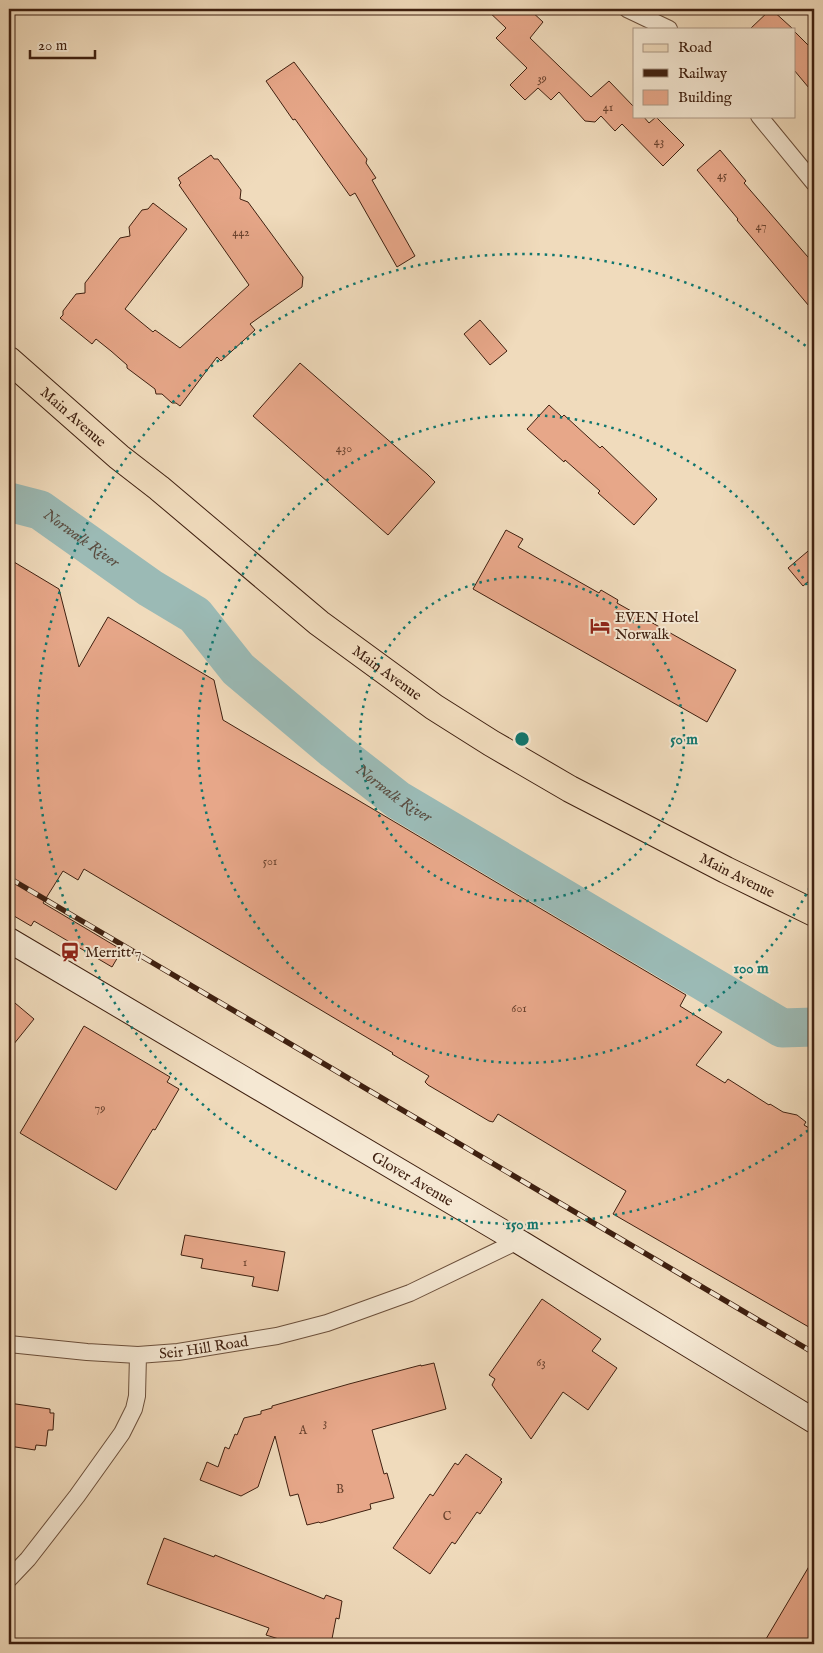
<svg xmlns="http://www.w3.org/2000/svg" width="823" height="1653" font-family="'IM FELL English',serif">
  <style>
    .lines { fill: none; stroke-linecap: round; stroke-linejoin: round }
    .river { stroke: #9bbab5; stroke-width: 39 }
    .building { fill: #e7a789; stroke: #3f2010 }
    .street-casing { stroke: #6b4f3b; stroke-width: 18 }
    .secondary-casing { stroke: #3f2010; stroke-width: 26 }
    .primary-casing { stroke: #3f2010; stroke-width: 28 }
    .street { stroke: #f5e8d3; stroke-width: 16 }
    .secondary { stroke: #f5e8d3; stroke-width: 24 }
    .primary { stroke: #f0dbbc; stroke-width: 26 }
    .rail-casing { stroke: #3f2010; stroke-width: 5.5 }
    .rail { stroke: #f5e8d3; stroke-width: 4; stroke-dasharray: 11; stroke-linecap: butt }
    .ring { fill: none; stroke: #0f766e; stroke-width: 2.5; stroke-dasharray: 2.5 5 }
    .labels { text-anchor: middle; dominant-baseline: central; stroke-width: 4; stroke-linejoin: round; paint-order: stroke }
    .number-label { font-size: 12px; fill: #69422e }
    .street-label { font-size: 15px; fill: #3f2010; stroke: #f5e8d3 }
    .poi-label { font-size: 15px; fill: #3f2010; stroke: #f5e8d3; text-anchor: start }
    .water-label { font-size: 16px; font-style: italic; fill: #5b4e42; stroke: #f5e8d3 }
    .centre { fill: #0f766e; stroke: #f5e8d3; stroke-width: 2.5 }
    .ring-label { font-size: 15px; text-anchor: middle; font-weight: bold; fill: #0f766e; stroke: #f5e8d3; stroke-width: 4; stroke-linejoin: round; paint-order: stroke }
  </style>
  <rect width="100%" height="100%" fill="#f0dbbc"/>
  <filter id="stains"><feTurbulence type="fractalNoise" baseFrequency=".004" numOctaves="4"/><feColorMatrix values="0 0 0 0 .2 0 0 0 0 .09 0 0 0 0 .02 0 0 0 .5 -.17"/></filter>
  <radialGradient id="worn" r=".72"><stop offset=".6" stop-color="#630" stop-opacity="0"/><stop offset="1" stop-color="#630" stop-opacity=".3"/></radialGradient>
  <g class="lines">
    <path class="river" id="s1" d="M9 502 40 510 150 588 195 615 238 669 334 750 398 800 782 1028 814 1027"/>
  </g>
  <path class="building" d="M486 9H529L543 22 530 38 591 97 609 81 634 107V116H643L649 123 656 117 684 145 663 166 622 124 615 131 601 116 595 122 585 121 559 92 551 100 538 88 525 100 510 85 527 68 496 38 506 28Z
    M771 9 793 29H750Z
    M794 31 814 51V94L794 70Z
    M294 62 367 159 366 163 376 178 372 180 415 256 397 267 355 193 350 196 295 119 293 120 266 81Z
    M720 150 746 181 744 183 814 264V312L737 220 738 219 697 170Z
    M211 155 214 159H218L241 190 240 199 248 202 303 277 302 287 250 324 255 330 221 361 217 357 180 406 176 403H172L162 394H156L155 389 127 368V365L111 351 96 339 92 344 60 318 63 315V311L76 294 85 293V283L120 238 130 236 129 227 142 210 148 209 153 203 187 229 125 309 153 332 155 330 180 348 249 285 179 185 181 183 178 178Z
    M480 320 507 351 490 365 464 334Z
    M300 363 427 474 435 482 388 535 253 416Z
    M549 405 562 417 564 415 600 448 602 446 657 499 634 525 598 493 600 491 565 460 564 462 527 429Z
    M506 530 523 539 518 547 599 593 601 590 618 600 617 603 736 670 707 722 473 589Z
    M814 546V577L803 586 788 568Z
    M9 559 59 589 79 667 108 617 214 680 223 720 686 995 680 1006 722 1032 696 1065 725 1083 728 1079 769 1105 770 1104 783 1112 797 1115 806 1122 804 1125 814 1131V1330L613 1214 626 1191 498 1114 493 1122 489 1121 428 1085 425 1082 429 1076 392 1054 393 1053 84 869 78 880 63 871 43 903 122 950 112 967 34 921 31 926 9 913Z
    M9 998 34 1019 9 1050Z
    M84 1026 170 1077 167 1082 179 1089 155 1130 153 1129 116 1190 20 1133Z
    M185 1235 285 1252 278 1291 252 1286 254 1277 201 1268 203 1259 181 1255Z
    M542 1299 601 1339 592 1351 617 1368 588 1410 563 1392 531 1439 492 1385 495 1379 489 1375Z
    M434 1363 446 1409 372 1430 384 1474 387 1473 394 1498 370 1504 371 1509 320 1523 319 1522 307 1525 298 1494 290 1496 275 1436 258 1487 241 1496 200 1480 207 1462 218 1467 225 1447 229 1449 235 1434 237 1435 244 1418 261 1414V1411L272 1408V1406L349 1384 421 1365V1366Z
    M9 1403 50 1409V1413H54L53 1430H48L46 1446 36 1445 35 1450 9 1446Z
    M466 1454 502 1479 500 1480 502 1482 480 1514 477 1512 455 1544 452 1542 430 1574 393 1548 430 1494 433 1496 455 1463 458 1465Z
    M164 1538 214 1557 215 1555 324 1599 326 1595 342 1601 339 1619 336 1618 331 1644H282V1640L266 1635 269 1628 147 1584Z
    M814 1558V1644H763Z"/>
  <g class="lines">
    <defs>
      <g id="street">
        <path d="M627 9 669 29"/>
        <path d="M759 116 814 183"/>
        <path d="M9 1344 87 1352 138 1355"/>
        <path id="s2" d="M9 1579 28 1559 77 1496 122 1433 134 1409 137 1396 138 1355 178 1352 277 1336 327 1323 410 1293 518 1241"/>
      </g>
      <g id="secondary">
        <path id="s3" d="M9 940 518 1241 814 1421"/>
      </g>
      <g id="primary">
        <path id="s4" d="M9 360 119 457 159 488 319 623 434 707 491 743 570 789 726 870 814 913"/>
      </g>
    </defs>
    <use href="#street" class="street-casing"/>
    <use href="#secondary" class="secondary-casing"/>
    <use href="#primary" class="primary-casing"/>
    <use href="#street" class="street"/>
    <use href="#secondary" class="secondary"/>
    <use href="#primary" class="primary"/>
    <defs>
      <path id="rail" d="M9 878 814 1353"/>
    </defs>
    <use href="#rail" class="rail-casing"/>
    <use href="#rail" class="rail"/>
  </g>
  <g class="ring">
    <circle cx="522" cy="739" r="162"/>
    <path d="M813 881A324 324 0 1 1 813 597"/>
    <path d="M814 1126A485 485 0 1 1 814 352"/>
  </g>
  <defs>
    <symbol id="hotel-bare" viewBox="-9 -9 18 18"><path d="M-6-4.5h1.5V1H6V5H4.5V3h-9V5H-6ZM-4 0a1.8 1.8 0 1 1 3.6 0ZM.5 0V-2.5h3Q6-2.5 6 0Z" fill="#8f2418" stroke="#f5e8d3" stroke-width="2.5" paint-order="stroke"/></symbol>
    <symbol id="station-bare" viewBox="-9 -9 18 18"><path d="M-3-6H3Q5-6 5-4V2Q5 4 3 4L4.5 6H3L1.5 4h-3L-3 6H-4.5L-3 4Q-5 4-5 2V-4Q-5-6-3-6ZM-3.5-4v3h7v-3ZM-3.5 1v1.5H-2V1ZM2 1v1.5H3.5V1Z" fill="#8f2418" stroke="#f5e8d3" stroke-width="2.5" paint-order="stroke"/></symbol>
  </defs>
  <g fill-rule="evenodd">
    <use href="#hotel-bare" x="586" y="612" width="28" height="28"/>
    <use href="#station-bare" x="56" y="938" width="28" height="28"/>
  </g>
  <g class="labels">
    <g class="number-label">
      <text x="542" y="78">39</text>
      <text x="608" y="107">41</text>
      <text x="659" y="141">43</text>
      <text x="722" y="175">45</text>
      <text x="761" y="226">47</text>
      <text x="241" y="232">442</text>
      <text x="344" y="448">430</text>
      <text x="270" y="861">501</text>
      <text x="519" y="1008">601</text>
      <text x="100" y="1108">79</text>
      <text x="245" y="1262">1</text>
      <text x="541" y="1362">63</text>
      <text x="325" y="1422">3</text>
      <text x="303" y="1430">A</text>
      <text x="340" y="1489">B</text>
      <text x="447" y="1516">C</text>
    </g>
    <g class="street-label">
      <text stroke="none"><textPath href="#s4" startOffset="86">Main Avenue</textPath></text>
      <text stroke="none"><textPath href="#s4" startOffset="491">Main Avenue</textPath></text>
      <text stroke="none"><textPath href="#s4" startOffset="896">Main Avenue</textPath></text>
      <text stroke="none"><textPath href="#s3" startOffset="469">Glover Avenue</textPath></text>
      <text stroke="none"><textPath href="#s2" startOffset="332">Seir Hill Road</textPath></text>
    </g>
    <g class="poi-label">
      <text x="615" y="617">EVEN Hotel<tspan x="615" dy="17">Norwalk</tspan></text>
      <text x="85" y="952">Merritt 7</text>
    </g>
    <g class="water-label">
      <text stroke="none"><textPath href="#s1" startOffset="82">Norwalk River</textPath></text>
      <text stroke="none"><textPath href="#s1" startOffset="488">Norwalk River</textPath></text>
    </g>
  </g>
  <circle cx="522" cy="739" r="8" class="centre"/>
  <g class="ring-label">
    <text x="684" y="744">50 m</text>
    <text x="751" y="973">100 m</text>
    <text x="522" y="1229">150 m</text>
  </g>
  <rect width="823" height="1653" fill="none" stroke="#f0dbbc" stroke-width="30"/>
  <rect x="10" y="10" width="803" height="1633" fill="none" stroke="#3f2010" stroke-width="2.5"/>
  <rect x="15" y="15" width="793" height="1623" fill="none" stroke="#3f2010"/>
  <rect x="633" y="28" width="162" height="90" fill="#f5e8d3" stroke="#ac9885"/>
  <rect x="643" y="44" width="25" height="8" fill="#f0dbbc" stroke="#ac9885"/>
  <text x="678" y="52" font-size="15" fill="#3f2010">Road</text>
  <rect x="643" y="69" width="25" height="8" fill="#3f2010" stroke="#ac9885"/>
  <text x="678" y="78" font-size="15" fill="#3f2010">Railway</text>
  <rect x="643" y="90" width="25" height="15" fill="#e7a789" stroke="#ac9885"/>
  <text x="678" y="102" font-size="15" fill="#3f2010">Building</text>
  <path d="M30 50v8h65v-8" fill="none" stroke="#3f2010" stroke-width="2.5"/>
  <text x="38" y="50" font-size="15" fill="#3f2010" stroke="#f5e8d3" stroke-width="4" paint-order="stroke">20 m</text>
  <rect width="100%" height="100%" filter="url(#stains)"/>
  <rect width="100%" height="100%" fill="url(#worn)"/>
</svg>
